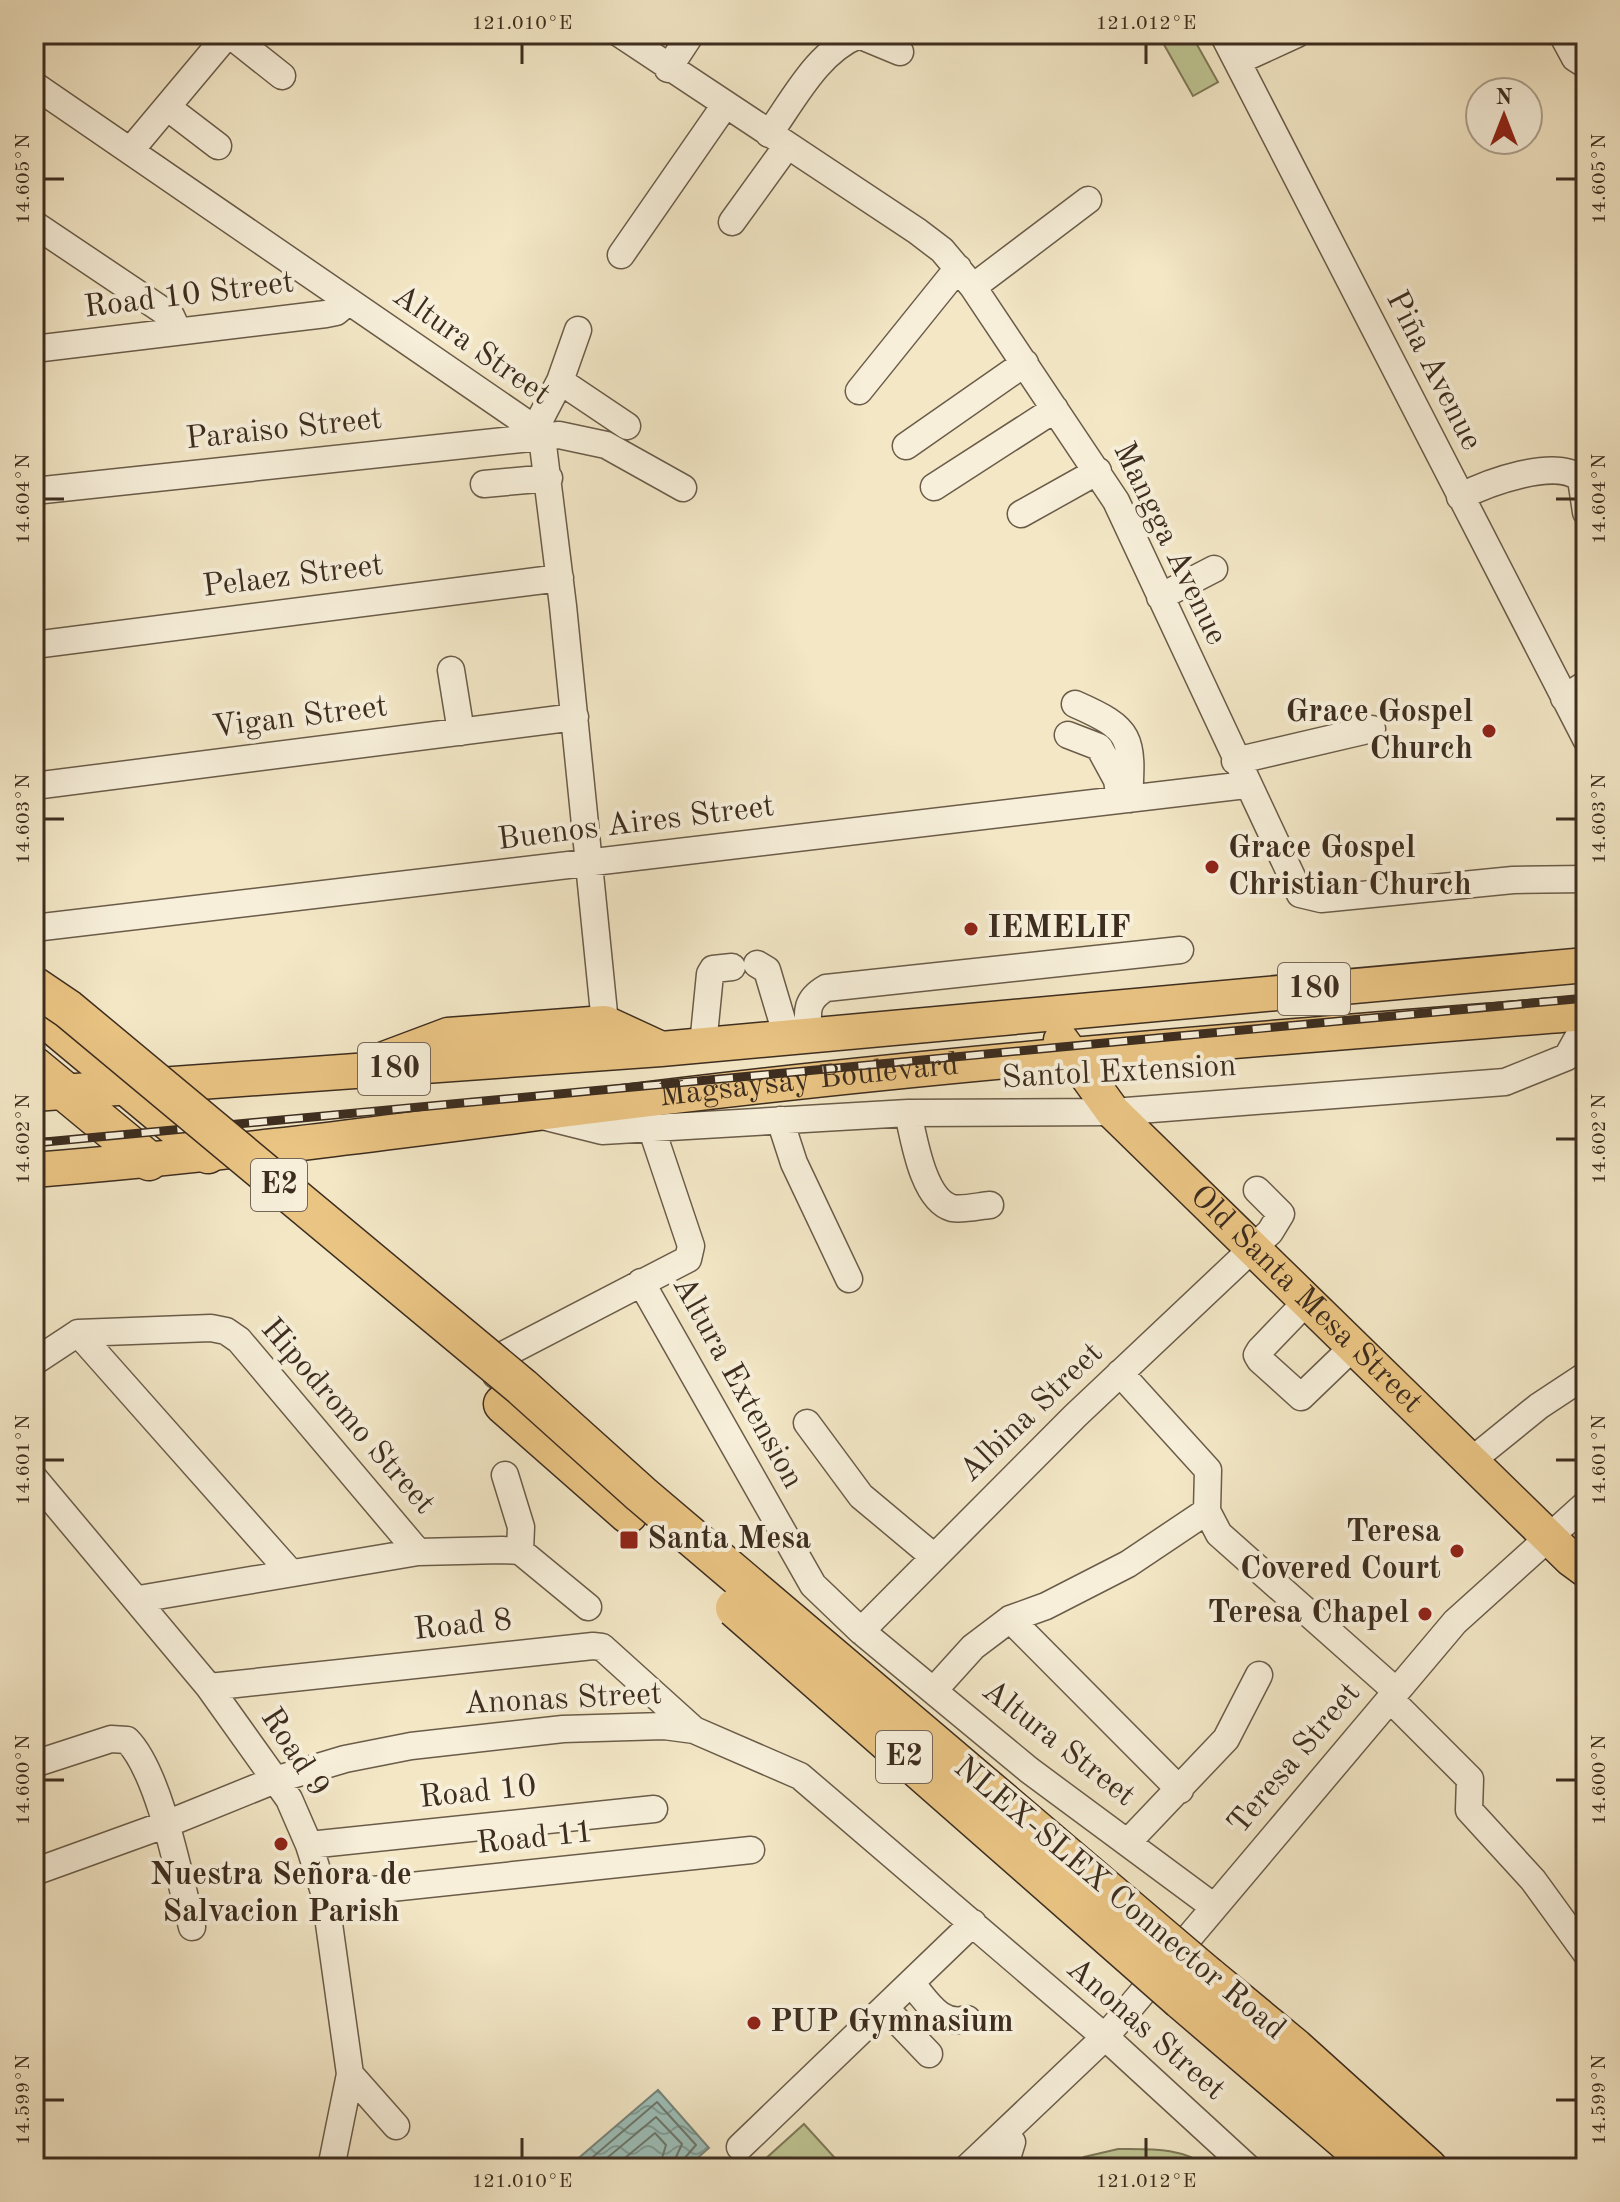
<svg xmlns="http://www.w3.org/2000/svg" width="1620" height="2202" font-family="'Old Standard TT',serif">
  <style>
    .green { fill: #bec492; stroke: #7e7858; stroke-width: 2 }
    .water { fill: url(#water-waves); stroke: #76857b; stroke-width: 2 }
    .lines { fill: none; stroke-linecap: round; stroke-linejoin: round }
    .shore { stroke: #6c766c; stroke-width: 2 }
    .minor-casing { stroke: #6a5c49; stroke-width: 29 }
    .major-casing { stroke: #3d2d1f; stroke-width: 37 }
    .highway-casing { stroke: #3d2d1f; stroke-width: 41 }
    .minor { stroke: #f7efda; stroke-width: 26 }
    .major { stroke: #eac483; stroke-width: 34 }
    .highway { stroke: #eac483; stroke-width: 38 }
    .rail-casing { stroke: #3d2d1f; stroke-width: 9 }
    .rail { stroke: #f7efda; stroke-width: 6; stroke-dasharray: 18; stroke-linecap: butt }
    .highway-bridge-casing { stroke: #3d2d1f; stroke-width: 41; stroke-linecap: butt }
    .highway-bridge { stroke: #eac483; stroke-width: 38 }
    .ticks { fill: none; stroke: #3d2d1f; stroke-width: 3 }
    .poi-dot { fill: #8f2418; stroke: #f7efda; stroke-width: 3 }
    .labels { text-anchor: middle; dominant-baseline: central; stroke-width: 8; stroke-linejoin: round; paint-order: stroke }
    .shield { fill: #f7efda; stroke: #756757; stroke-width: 2 }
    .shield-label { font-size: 30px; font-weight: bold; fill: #3d2d1f }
    .street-label { font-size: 32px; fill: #3d2d1f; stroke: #f7efda }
    .poi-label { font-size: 32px; font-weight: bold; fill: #3d2d1f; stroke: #f7efda; text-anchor: start }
    .neatline { fill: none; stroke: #3d2d1f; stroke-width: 3 }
    .ticks-label { font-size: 20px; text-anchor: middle; fill: #3d2d1f }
  </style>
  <defs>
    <pattern id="water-waves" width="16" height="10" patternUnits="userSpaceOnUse" patternTransform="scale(2)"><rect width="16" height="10" fill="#9cbfb9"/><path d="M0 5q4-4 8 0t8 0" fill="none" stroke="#809c96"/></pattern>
  </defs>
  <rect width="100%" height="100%" fill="#f3e7c6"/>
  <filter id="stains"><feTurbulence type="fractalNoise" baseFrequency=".0025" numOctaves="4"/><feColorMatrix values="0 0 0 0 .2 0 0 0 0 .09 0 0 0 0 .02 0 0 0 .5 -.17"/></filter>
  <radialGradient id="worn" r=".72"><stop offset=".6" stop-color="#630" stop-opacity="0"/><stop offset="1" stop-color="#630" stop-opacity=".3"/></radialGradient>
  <path class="green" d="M1158 34H1191L1218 82 1193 96Z
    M804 2124 844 2168H769L763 2161Z
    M1118 2149C1151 2149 1183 2147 1210 2168H1067L1084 2157Z"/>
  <path class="water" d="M658 2090 709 2148 686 2168H567Z"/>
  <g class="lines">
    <path class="shore" d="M580 2168 657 2102 696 2145 683 2160 681 2168
      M595 2168 656 2117 682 2144 671 2168
      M613 2168 655 2133 666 2145 659 2168"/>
    <defs>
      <path id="minor" d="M229 34 282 76
        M620 34 917 231 942 250 973 287 1116 501 1300 894 1321 899 1513 880 1586 879
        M1223 34 1586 739
        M1562 34 1575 58 1586 65
        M1238 61 1297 34
        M668 69 691 34
        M34 85 535 429 542 437 563 606 605 1023
        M167 107 218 146
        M769 134C794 99 818 51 859 35L900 52
        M130 151 228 34
        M732 222 787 146
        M34 224 171 316 178 331
        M621 255 725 105
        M973 287 1088 200
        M34 349 326 314 336 312 348 302
        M560 381 627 426
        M859 391 958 268
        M535 429 560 381 578 330
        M906 446 1025 363
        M484 484 549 478
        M934 487 1055 409
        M34 491 559 435 606 445 683 488
        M1460 497C1487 483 1556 457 1581 479L1586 512
        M1021 514 1098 471
        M1160 597 1214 569
        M34 645 560 578
        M451 670 461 732
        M1564 698 1586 684
        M1075 704C1132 729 1133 737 1129 799
        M1068 735 1099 747 1117 780 1120 800
        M1235 761 1372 729
        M34 786 575 717
        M34 928 1246 785
        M757 964 767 970 787 1037
        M809 1034C807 1012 805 1000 826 988L1180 950
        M703 1045 710 974 713 969 732 967
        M908 1113C914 1139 923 1200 952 1208 963 1210 979 1206 990 1205
        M546 1117 602 1131 908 1113 1113 1112 1505 1082 1567 1057 1586 1023
        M780 1120 794 1163 849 1279
        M641 1282 813 1585 861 1631 1029 1770 1214 1907
        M1308 1300 1260 1350 1257 1355 1260 1360 1301 1397 1354 1346
        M78 1333 290 1572
        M34 1362 78 1333 211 1328 226 1331 239 1340 418 1552
        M1120 1373 1208 1470 1207 1511 1219 1534 1396 1691
        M496 1375 492 1364 499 1357 688 1259 691 1246 646 1112
        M807 1423 861 1496 934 1557
        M1471 1461 1539 1406 1586 1375
        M505 1475 521 1527 520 1551
        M34 1478 209 1687 289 1799 309 1845 325 1895 350 2074 331 2168
        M139 1599 418 1552 502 1550 520 1551 588 1607
        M1010 1619 1180 1790
        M861 1631 1075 1416 1270 1232 1281 1214 1257 1190
        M209 1687 593 1646 602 1647 694 1730
        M935 1689 973 1647 1010 1619 1046 1606 1128 1564 1207 1511
        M1390 1699 1470 1779 1469 1810 1533 1880 1586 1953
        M34 1764 111 1739 127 1740C160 1773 180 1880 192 1927
        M1128 1842 1226 1739 1259 1675
        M309 1845 654 1809
        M34 1872 164 1825 275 1780 345 1759 411 1746 563 1729 664 1726 694 1730 800 1776 1114 2045 1248 2168
        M325 1895 751 1850
        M911 1983C927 2001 940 2027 967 2019
        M886 2009 929 2054
        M350 2074 396 2126
        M740 2147 973 1923
        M967 2168 1105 2037 1455 1622 1586 1504
        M1004 2168 1012 2142"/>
      <g id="major">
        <path id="s1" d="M1061 1040 1113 1112 1571 1559 1586 1570"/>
        <path d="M384 1059 448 1035 605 1023 657 1047"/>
        <path d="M34 1094 661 1049 1586 965"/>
        <path id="s2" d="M34 1170C224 1155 413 1129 602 1105 929 1063 1258 1039 1586 1013"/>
      </g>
      <path id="highway" d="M34 1009 208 1154
        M34 1066 149 1161
        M503 1404 628 1514
        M1208 1976 1295 2048 1428 2168
        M1181 2000 1377 2168"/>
    </defs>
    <use href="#minor" class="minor-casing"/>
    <use href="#major" class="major-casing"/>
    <use href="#highway" class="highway-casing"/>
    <use href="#minor" class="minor"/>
    <use href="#major" class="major"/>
    <use href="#highway" class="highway"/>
    <defs>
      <path id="rail" d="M34 1143 1586 998"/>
    </defs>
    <use href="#rail" class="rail-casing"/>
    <use href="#rail" class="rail"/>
    <defs>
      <path id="highway-bridge" d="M34 986 68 1009 522 1387 641 1494 1208 1976
        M735 1608 1181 2000"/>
    </defs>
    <use href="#highway-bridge" class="highway-bridge-casing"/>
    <use href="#highway-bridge" class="highway-bridge"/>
  </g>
  <path class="ticks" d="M522 44V64M1146 44V64M44 179H64M1556 179H1576M44 499H64M1556 499H1576M44 819H64M1556 819H1576M44 1139H64M1556 1139H1576M44 1460H64M1556 1460H1576M44 1780H64M1556 1780H1576M44 2100H64M1556 2100H1576M522 2138V2158M1146 2138V2158"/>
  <g class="poi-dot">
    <circle cx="1489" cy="731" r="8"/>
    <circle cx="1212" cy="867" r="8"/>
    <circle cx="971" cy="929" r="8"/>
    <rect x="619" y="1530" width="20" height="20" rx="4"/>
    <circle cx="1457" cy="1551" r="8"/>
    <circle cx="1425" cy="1614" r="8"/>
    <circle cx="281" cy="1844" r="8"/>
    <circle cx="754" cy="2023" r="8"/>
  </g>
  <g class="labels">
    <g class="shield">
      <rect x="1278" y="963" width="72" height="52" rx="6"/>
      <rect x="358" y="1043" width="72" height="52" rx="6"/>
      <rect x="251" y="1159" width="56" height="52" rx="6"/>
      <rect x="876" y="1731" width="56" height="52" rx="6"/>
    </g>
    <g class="shield-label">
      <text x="1314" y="989">180</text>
      <text x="394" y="1069">180</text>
      <text x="279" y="1185">E2</text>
      <text x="904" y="1757">E2</text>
    </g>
    <g class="street-label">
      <text transform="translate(189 296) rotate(-7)">Road 10 Street</text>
      <text transform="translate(471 346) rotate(35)">Altura Street</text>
      <text transform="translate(1433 371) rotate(63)">Piña Avenue</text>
      <text transform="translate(284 430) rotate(-6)">Paraiso Street</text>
      <text transform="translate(1169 544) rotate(64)">Mangga Avenue</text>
      <text transform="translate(293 577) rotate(-7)">Pelaez Street</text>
      <text transform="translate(300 718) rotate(-7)">Vigan Street</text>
      <text transform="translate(636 824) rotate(-7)">Buenos Aires Street</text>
      <text transform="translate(1119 1073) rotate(-3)">Santol Extension</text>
      <text stroke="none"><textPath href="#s2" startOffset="780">Magsaysay Boulevard</textPath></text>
      <text stroke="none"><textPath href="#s1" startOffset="358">Old Santa Mesa Street</textPath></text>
      <text transform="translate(737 1383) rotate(61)">Altura Extension</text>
      <text transform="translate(1032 1413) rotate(-44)">Albina Street</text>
      <text transform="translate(347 1417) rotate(49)">Hipodromo Street</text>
      <text transform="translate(463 1626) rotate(-6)">Road 8</text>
      <text transform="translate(563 1700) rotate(-3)">Anonas Street</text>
      <text transform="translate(1058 1744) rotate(38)">Altura Street</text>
      <text transform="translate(294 1753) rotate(57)">Road 9</text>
      <text transform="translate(1295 1759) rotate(-50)">Teresa Street</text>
      <text transform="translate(478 1793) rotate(-6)">Road 10</text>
      <text transform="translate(535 1839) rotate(-6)">Road 11</text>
      <text transform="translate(1119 1899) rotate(40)">NLEX-SLEX Connector Road</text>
      <text transform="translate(1145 2030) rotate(41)">Anonas Street</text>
    </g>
    <g class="poi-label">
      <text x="1473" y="713" text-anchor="end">Grace Gospel<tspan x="1473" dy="37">Church</tspan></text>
      <text x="1228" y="849">Grace Gospel<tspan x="1228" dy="37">Christian Church</tspan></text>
      <text x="987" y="929">IEMELIF</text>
      <text x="1441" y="1533" text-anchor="end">Teresa<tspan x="1441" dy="37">Covered Court</tspan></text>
      <text x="647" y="1540">Santa Mesa</text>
      <text x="1409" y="1614" text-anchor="end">Teresa Chapel</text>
      <text x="281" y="1876" text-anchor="middle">Nuestra Señora de<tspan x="281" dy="37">Salvacion Parish</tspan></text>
      <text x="770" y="2023">PUP Gymnasium</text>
    </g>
  </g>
  <rect width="1620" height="2202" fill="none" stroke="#f3e7c6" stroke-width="88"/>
  <g transform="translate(1504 116)"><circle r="38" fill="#f7efda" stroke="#ada18f" stroke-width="2"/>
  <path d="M0-6L14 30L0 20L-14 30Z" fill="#8f2418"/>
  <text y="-12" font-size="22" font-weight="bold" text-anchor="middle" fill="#3d2d1f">N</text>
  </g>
  <rect x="44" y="44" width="1532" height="2114" class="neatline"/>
  <g class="ticks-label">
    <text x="522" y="29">121.010°E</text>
    <text x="1146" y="29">121.012°E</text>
    <text transform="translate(22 179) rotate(-90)" y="7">14.605°N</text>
    <text transform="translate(1598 179) rotate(-90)" y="7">14.605°N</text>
    <text transform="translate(22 499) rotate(-90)" y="7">14.604°N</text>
    <text transform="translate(1598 499) rotate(-90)" y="7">14.604°N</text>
    <text transform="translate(22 819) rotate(-90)" y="7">14.603°N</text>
    <text transform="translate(1598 819) rotate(-90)" y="7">14.603°N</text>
    <text transform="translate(22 1139) rotate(-90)" y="7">14.602°N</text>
    <text transform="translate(1598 1139) rotate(-90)" y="7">14.602°N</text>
    <text transform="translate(22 1460) rotate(-90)" y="7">14.601°N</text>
    <text transform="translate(1598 1460) rotate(-90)" y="7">14.601°N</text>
    <text transform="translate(22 1780) rotate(-90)" y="7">14.600°N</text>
    <text transform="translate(1598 1780) rotate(-90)" y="7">14.600°N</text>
    <text transform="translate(22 2100) rotate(-90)" y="7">14.599°N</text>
    <text transform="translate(1598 2100) rotate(-90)" y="7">14.599°N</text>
    <text x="522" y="2187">121.010°E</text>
    <text x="1146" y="2187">121.012°E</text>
  </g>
  <rect width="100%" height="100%" filter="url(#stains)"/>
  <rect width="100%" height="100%" fill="url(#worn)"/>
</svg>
